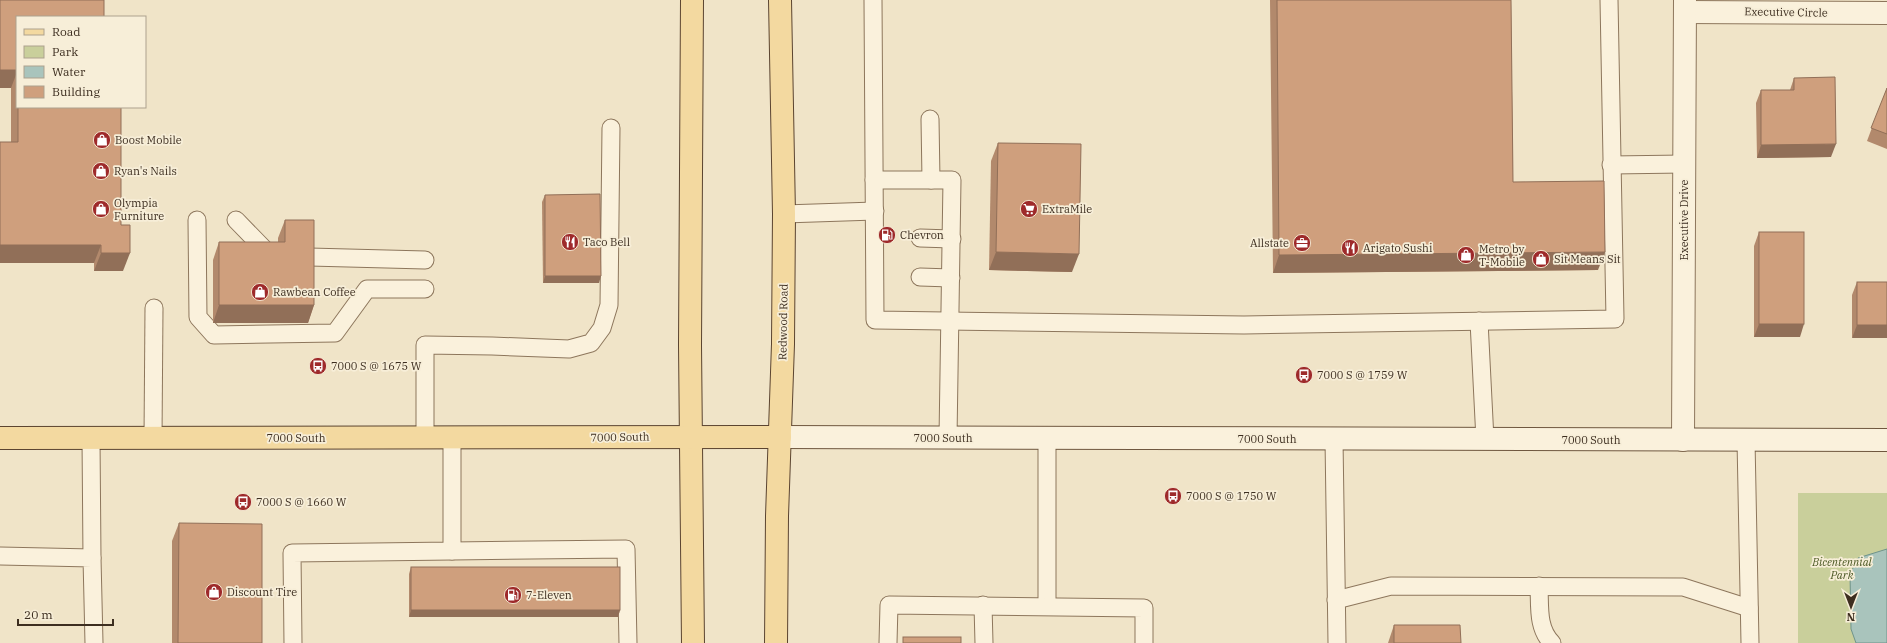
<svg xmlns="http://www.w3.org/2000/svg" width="1887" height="643" font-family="'IBM Plex Serif',serif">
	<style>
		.green { fill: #c9cf9b }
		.water { fill: #a9c4bc; stroke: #6f938a }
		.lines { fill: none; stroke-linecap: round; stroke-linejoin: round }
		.service-casing { stroke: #8d765c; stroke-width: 19 }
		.minor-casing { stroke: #8d765c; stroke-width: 24 }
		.secondary-casing { stroke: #6f573f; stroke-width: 24 }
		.primary-casing { stroke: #5b4430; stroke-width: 24 }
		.service { stroke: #faf1dc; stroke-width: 17 }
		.minor { stroke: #faf1dc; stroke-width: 22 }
		.secondary { stroke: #faf1dc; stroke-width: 22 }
		.primary { stroke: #f3d9a0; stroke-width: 22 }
		.wall { fill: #b2896c }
		.shaded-wall { fill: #916f58 }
		.building { fill: #cf9f7d; stroke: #916f58 }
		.labels { text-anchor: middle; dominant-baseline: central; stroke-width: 3.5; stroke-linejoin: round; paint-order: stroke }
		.street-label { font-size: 11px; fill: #3d2e20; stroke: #f7eed8 }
		.poi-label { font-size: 11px; fill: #3d2e20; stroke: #f7eed8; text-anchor: start }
		.park-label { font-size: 11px; font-style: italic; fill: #4d5a26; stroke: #f7eed8 }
	</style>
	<rect width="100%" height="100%" fill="#f0e4c8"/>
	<rect class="green" x="1798" y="493" width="89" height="150"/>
	<path class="water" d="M1887 549V643H1856L1851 629 1850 574 1858 558Z"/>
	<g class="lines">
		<defs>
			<g id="service">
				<path d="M873 0 875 320 1244 325 1615 319 1609 0"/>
				<path d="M930 119 931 180"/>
				<path d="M1611 165 1684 164"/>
				<path d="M874 180H952L948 438"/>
				<path d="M784 214 875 211"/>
				<path d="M197 220 198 317 214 335 335 333 367 289H425"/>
				<path d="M236 220 271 256 425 260"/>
				<path d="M920 238 952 239"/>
				<path d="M920 277 951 278"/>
				<path d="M1479 321 1485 440"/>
				<path d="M425 437V345L492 346 569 349 591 343 602 328 609 305 611 128"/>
				<path d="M91 438 92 558"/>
				<path d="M153 438 154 308"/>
				<path d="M1047 439V605"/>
				<path d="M1334 439 1337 643"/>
				<path d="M1746 440 1750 643"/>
				<path d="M452 551 626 549 628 643"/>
				<path d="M0 556 92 558 94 643"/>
				<path d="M1539 586C1540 606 1537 628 1552 643"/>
				<path d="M1336 600 1391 586 1683 587 1749 608"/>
				<path d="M983 605 984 643"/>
				<path d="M293 643 292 553 452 551V438"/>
				<path d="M888 643 889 605 1144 608V643"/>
			</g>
			<g id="minor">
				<path d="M1685 12 1887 13"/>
				<path d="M1683 440 1685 0"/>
			</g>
			<path id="secondary" d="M780 437 1887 440"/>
			<g id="primary">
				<path d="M692 0 690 345 693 643"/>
				<path d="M0 438 780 437"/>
				<path d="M776 643 777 516 783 344 784 214 780 0"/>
			</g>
		</defs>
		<use href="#service" class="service-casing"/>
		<use href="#minor" class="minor-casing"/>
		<use href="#secondary" class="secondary-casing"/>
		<use href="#primary" class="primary-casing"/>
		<use href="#service" class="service"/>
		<use href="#minor" class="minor"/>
		<use href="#secondary" class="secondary"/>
		<use href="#primary" class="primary"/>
	</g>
	<g class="wall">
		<path d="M1270 0H1511L1513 182 1598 270 1273 273Z"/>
		<path d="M17 17V107H121V225L123 271H94V263L11 142V88H0Z"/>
		<path d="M1794 78 1831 157 1757 158 1756 103 1761 90H1790Z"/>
		<path d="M1887 88V149L1867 141Z"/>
		<path d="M998 143 1072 272 989 270 991 161Z"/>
		<path d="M545 195 599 283H543L542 202Z"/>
		<path d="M285 220 314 305 308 323H213V260L219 242H278V238Z"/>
		<path d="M1759 232 1800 337H1754V246Z"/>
		<path d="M1857 282H1887L1852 338V295Z"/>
		<path d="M179 523 262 643H172V541Z"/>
		<path d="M411 567 620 610 618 617H409V574Z"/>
		<path d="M1394 625 1461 643H1388Z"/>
	</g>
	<g class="shaded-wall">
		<path d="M0 70H17V72L11 88H0Z"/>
		<path d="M1836 144 1831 157 1757 158 1761 145Z"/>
		<path d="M0 245H101L94 263H0Z"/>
		<path d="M996 252 1079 254 1072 272 989 270Z"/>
		<path d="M1605 252 1598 270 1273 273 1279 255Z"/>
		<path d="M101 253H130L123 271H94Z"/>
		<path d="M545 276H601L599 283H543Z"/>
		<path d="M219 305H314L308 323H213Z"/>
		<path d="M1759 324H1804L1800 337H1754Z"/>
		<path d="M1857 325H1887V338H1852Z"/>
		<path d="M411 610H620L618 617H409Z"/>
	</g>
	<g class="building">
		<path d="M0 0H104V17H17V70H0Z"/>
		<path d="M1277 0H1511L1513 182 1604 181 1605 252 1279 255Z"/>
		<path d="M1835 77 1836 144 1761 145V90H1794V78Z"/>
		<path d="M1887 88V134L1871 128Z"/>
		<path d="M18 107H121V225H130V253H101V245H0V142H18Z"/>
		<path d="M998 143 1081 144 1079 254 996 252Z"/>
		<path d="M600 194 601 276H545V195Z"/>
		<path d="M285 220H314V305H219V242H285Z"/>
		<rect x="1759" y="232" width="45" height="92"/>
		<rect x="1857" y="282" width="30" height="43"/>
		<path d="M179 523 262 524V643H178Z"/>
		<rect x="411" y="567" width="209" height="43"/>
		<path d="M1394 625H1460L1461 643H1394Z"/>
		<rect x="903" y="637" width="58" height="6"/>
	</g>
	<defs>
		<symbol id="shop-disc" viewBox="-11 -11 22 22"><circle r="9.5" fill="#9e2a2b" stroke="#f7eed8"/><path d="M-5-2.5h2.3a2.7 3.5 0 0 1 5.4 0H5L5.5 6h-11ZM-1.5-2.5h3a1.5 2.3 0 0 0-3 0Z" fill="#fff"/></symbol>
		<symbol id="supermarket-disc" viewBox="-11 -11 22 22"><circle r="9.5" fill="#9e2a2b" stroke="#f7eed8"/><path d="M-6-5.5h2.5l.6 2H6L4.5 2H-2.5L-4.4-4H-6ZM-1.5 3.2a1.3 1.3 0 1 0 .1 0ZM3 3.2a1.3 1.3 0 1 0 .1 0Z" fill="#fff"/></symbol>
		<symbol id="fuel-disc" viewBox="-11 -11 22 22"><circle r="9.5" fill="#9e2a2b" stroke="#f7eed8"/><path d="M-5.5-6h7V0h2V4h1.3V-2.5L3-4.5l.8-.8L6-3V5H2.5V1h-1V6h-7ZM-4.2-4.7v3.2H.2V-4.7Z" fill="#fff"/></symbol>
		<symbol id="restaurant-disc" viewBox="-11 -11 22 22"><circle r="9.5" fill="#9e2a2b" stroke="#f7eed8"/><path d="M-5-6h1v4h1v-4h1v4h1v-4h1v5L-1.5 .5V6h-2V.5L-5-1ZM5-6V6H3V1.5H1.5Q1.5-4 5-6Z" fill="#fff"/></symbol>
		<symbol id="office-disc" viewBox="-11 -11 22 22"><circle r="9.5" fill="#9e2a2b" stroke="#f7eed8"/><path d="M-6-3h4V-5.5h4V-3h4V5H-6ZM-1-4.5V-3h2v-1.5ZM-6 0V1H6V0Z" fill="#fff"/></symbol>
		<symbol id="bus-disc" viewBox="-11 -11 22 22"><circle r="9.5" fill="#9e2a2b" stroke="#f7eed8"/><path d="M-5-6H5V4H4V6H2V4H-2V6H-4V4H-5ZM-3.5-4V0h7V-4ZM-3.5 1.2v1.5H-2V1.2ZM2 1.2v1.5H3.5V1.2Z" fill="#fff"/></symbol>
	</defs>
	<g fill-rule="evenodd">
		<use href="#shop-disc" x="92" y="130" width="20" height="20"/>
		<use href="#shop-disc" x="91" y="161" width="20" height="20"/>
		<use href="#shop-disc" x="91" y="199" width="20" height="20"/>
		<use href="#supermarket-disc" x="1019" y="199" width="20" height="20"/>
		<use href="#fuel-disc" x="877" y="225" width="20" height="20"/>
		<use href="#restaurant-disc" x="560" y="232" width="20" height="20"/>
		<use href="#office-disc" x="1292" y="233" width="20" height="20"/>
		<use href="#restaurant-disc" x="1340" y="238" width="20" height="20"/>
		<use href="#shop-disc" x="1456" y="245" width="20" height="20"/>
		<use href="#shop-disc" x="1531" y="249" width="20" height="20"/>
		<use href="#shop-disc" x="250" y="282" width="20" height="20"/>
		<use href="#bus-disc" x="308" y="356" width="20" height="20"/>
		<use href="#bus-disc" x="1294" y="365" width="20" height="20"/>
		<use href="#bus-disc" x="1163" y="486" width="20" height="20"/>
		<use href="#bus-disc" x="233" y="492" width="20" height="20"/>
		<use href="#shop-disc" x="204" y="582" width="20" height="20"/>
		<use href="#fuel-disc" x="503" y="585" width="20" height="20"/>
	</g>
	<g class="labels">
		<g class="street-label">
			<text transform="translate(1786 12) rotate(1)">Executive Circle</text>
			<text transform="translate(1684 220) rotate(-90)">Executive Drive</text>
			<text transform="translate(783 322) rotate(-89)">Redwood Road</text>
			<text transform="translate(620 437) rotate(-1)">7000 South</text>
			<text x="296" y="438">7000 South</text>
			<text x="943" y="438">7000 South</text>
			<text x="1267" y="439">7000 South</text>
			<text x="1591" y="440">7000 South</text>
		</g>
		<g class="poi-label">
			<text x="115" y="140">Boost Mobile</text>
			<text x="114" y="171">Ryan's Nails</text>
			<text x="114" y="203">Olympia<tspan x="114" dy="13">Furniture</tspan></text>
			<text x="1042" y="209">ExtraMile</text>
			<text x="900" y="235">Chevron</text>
			<text x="583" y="242">Taco Bell</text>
			<text x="1289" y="243" text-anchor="end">Allstate</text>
			<text x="1363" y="248">Arigato Sushi</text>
			<text x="1479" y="249">Metro by<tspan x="1479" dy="13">T-Mobile</tspan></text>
			<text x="1554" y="259">Sit Means Sit</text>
			<text x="273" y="292">Rawbean Coffee</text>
			<text x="331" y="366">7000 S @ 1675 W</text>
			<text x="1317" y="375">7000 S @ 1759 W</text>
			<text x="1186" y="496">7000 S @ 1750 W</text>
			<text x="256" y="502">7000 S @ 1660 W</text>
			<text x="227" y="592">Discount Tire</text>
			<text x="526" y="595">7-Eleven</text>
		</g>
		<g class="park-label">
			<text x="1842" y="562">Bicentennial<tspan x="1842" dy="13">Park</tspan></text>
		</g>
	</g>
	<rect x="16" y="16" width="130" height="92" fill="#f7eed8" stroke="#ada18e"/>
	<rect x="24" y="29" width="20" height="6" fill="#f3d9a0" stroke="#ada18e"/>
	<text x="52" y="36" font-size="12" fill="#3d2e20">Road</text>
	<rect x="24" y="46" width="20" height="12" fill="#c9cf9b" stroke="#ada18e"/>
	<text x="52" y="56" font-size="12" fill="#3d2e20">Park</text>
	<rect x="24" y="66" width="20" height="12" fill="#a9c4bc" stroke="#ada18e"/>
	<text x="52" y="76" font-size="12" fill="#3d2e20">Water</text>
	<rect x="24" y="86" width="20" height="12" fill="#cf9f7d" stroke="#ada18e"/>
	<text x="52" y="96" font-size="12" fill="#3d2e20">Building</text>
	<g transform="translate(1851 607) rotate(180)" stroke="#f7eed8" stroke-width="3" paint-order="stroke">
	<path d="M0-3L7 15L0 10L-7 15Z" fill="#3d2e20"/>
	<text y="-6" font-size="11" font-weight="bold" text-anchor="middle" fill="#3d2e20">N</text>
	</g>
	<path d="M18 619v6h95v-6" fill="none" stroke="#3d2e20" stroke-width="2"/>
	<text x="24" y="619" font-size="12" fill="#3d2e20" stroke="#f7eed8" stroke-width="3" paint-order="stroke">20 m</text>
</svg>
